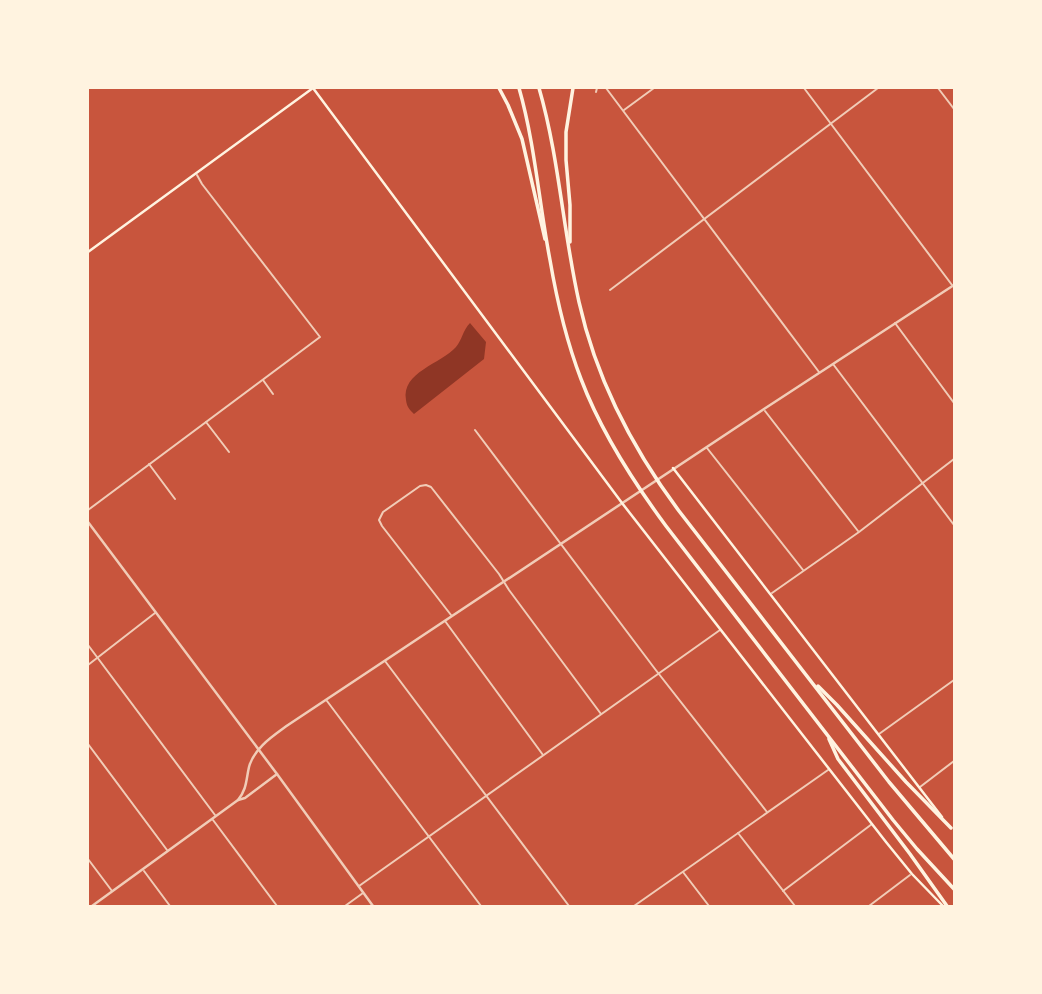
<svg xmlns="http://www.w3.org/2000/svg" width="1042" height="994" font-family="'Asap Condensed',sans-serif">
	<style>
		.water { fill: #8f3625 }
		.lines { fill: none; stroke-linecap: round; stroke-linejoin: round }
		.minor { stroke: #f1ccb7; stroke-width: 2 }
		.tertiary { stroke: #f1ccb7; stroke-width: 2.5 }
		.secondary { stroke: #fff3e0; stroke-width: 2.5 }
		.motorway { stroke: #fff3e0; stroke-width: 3.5 }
	</style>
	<rect width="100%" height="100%" fill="#c8553d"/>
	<path class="water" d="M470 323 486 342 484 359 414 414C409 409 407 407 406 400 401 372 441 364 456 347 462 340 463 330 470 323Z"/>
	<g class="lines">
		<g class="minor">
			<path d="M606 88 819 372"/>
			<path d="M804 88 952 285"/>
			<path d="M938 88 954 109"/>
			<path d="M596 92 597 88"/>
			<path d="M624 110 654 88"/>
			<path d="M610 290 878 88"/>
			<path d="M895 323 954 403"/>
			<path d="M833 364 954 525"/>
			<path d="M263 380 273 394"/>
			<path d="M765 411 858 531"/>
			<path d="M206 422 229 452"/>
			<path d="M475 430 655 669 767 812"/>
			<path d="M707 448 803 570"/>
			<path d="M149 464 175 499"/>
			<path d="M88 510 320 337 202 184 197 175"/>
			<path d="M772 593 859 532 954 459"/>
			<path d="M451 615 382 526 379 520 383 512 420 486 426 485 431 487 499 574 509 590 601 714"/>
			<path d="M445 621 543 755"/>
			<path d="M88 645 215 815"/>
			<path d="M385 661 569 906"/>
			<path d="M88 665 155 613"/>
			<path d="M327 701 481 906"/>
			<path d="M879 734 954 680"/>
			<path d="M88 744 167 850"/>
			<path d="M920 787 954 761"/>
			<path d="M213 820 277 906"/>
			<path d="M738 833 795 906"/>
			<path d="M88 859 112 891"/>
			<path d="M144 871 170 906"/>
			<path d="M683 872 709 906"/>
			<path d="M359 886 720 630"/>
			<path d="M783 891 872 824"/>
			<path d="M345 906 363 893"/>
			<path d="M634 906 828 770"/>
			<path d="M869 906 910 875"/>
		</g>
		<g class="tertiary">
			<path d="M88 522 277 774 373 906"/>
			<path d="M238 800C247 789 246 780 249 767 254 748 273 736 288 725L764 409 954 285"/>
			<path d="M92 906 216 816 238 800 245 798 277 774"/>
		</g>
		<g class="secondary">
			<path d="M88 252 313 88 622 503 886 842 912 874 943 906"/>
			<path d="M673 468 942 817"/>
		</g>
		<g class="motorway">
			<path d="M499 88 508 105 522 139 545 239"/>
			<path d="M519 88C535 144 539 203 550 260 557 301 566 340 581 379 601 432 632 480 666 526L893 820 917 849 954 889"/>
			<path d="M539 88C559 157 563 231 579 302 596 378 632 448 679 511L889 782 954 859"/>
			<path d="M570 242V205L566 160V132L573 88"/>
			<path d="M818 686 837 705 906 782 951 828"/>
			<path d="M829 739 838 759 910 854 947 906"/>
		</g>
	</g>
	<rect width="1042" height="994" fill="none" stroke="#fff3e0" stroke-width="178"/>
</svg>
